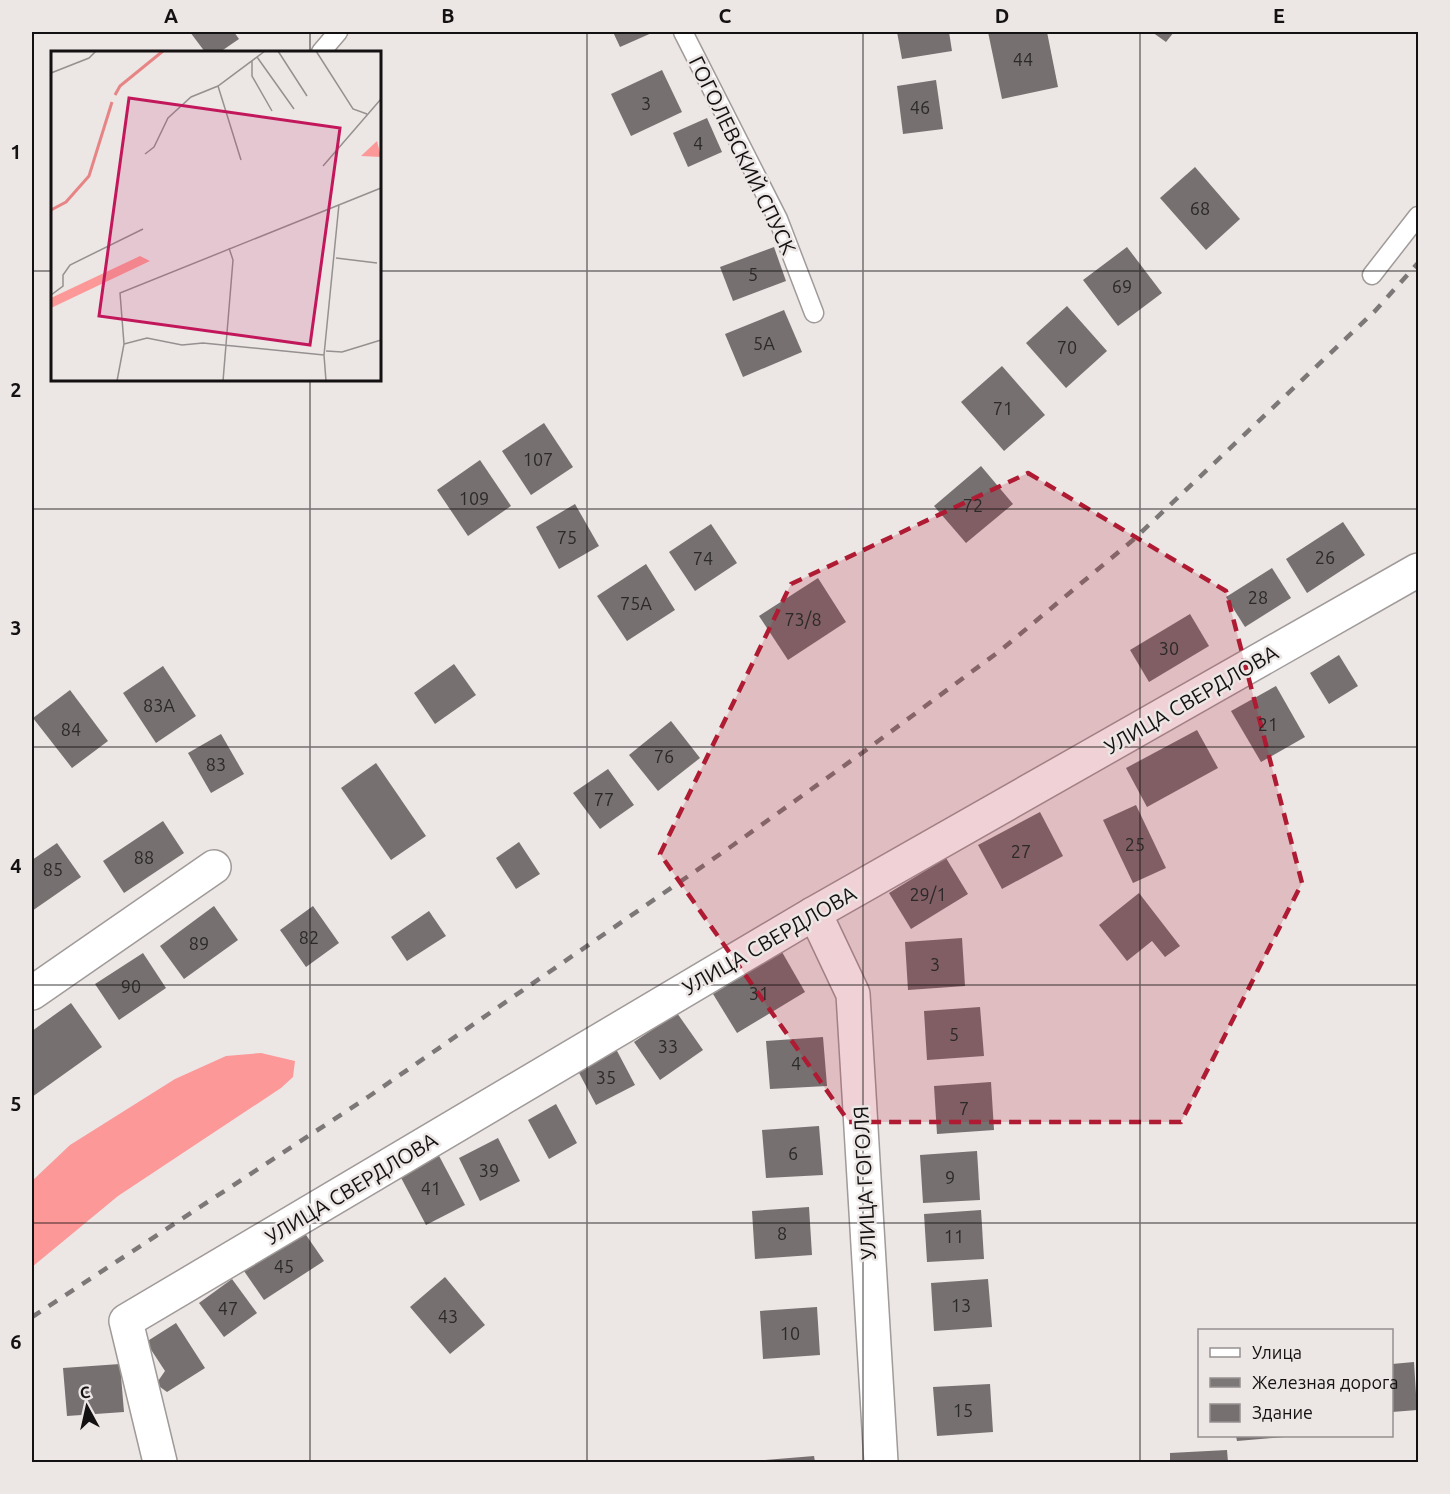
<svg xmlns="http://www.w3.org/2000/svg" width="1450" height="1494" font-family="Ubuntu,sans-serif">
	<style>
		.forest { fill: #fc9898 }
		.building { fill: #767070 }
		.lines { fill: none; stroke-linecap: round; stroke-linejoin: round }
		.lane-casing { stroke: #a09a99; stroke-width: 21 }
		.street-casing { stroke: #a09a99; stroke-width: 36 }
		.lane { stroke: #fff; stroke-width: 18 }
		.street { stroke: #fff; stroke-width: 33 }
		.rail { stroke: #7c7877; stroke-width: 4.5; stroke-dasharray: 10 10; stroke-linecap: butt }
		.marked { fill: #af1b32; fill-opacity: 0.2; stroke: #af1b32; stroke-width: 4.5; stroke-dasharray: 12 8; stroke-linejoin: round }
		.grid { fill: none; stroke: #131111; stroke-width: 1.5; stroke-opacity: 0.55 }
		.labels { text-anchor: middle; dominant-baseline: central; stroke-width: 5; stroke-linejoin: round; paint-order: stroke }
		.number-label { font-size: 18px; fill: #2c2929 }
		.street-label { font-size: 21px; fill: #131111; stroke: #ece6e5 }
		.inset-river { fill: none; stroke: #e78586; stroke-width: 3 }
		.inset-road { fill: none; stroke: #959190; stroke-width: 1.5 }
		.view { fill: #c2185b; fill-opacity: 0.15; stroke: #c2185b; stroke-width: 3 }
		.inset-edge { fill: none; stroke: #131111; stroke-width: 3 }
		.neatline { fill: none; stroke: #131111; stroke-width: 2 }
		.grid-label { font-size: 20px; text-anchor: middle; font-weight: bold; fill: #131111 }
	</style>
	<rect width="100%" height="100%" fill="#ece6e5"/>
	<path class="forest" d="M261 1053 295 1061 293 1077 281 1088 118 1196 32 1267V1181L70 1145 175 1079 226 1056Z"/>
	<g class="building">
		<path d="M190 32H234L239 39 220 52H205Z"/>
		<path d="M613 32H654L620 47Z"/>
		<path d="M897 32H949L952 51 902 59Z"/>
		<path d="M988 32H1047L1058 87 1002 99Z"/>
		<path d="M1152 32H1174L1166 42Z"/>
		<path d="M662 70 682 112 631 136 611 94Z"/>
		<path d="M936 80 943 129 903 134 897 86Z"/>
		<path d="M707 118 722 152 688 167 673 133Z"/>
		<path d="M1195 167 1240 219 1206 250 1160 198Z"/>
		<path d="M774 247 786 281 733 301 720 267Z"/>
		<path d="M1127 247 1162 293 1118 326 1083 280Z"/>
		<path d="M1067 306 1107 351 1066 388 1026 343Z"/>
		<path d="M784 310 802 352 743 377 725 334Z"/>
		<path d="M1002 366 1045 415 1004 451 961 402Z"/>
		<path d="M544 423 573 467 531 495 502 451Z"/>
		<path d="M480 460 511 506 468 536 437 490Z"/>
		<path d="M981 466 1013 504 966 543 934 506Z"/>
		<path d="M575 504 599 546 559 569 536 527Z"/>
		<path d="M1343 522 1365 555 1307 593 1286 559Z"/>
		<path d="M711 524 737 563 695 591 669 552Z"/>
		<path d="M646 564 675 610 627 641 597 596Z"/>
		<path d="M1272 568 1291 598 1245 627 1226 597Z"/>
		<path d="M818 578 846 622 788 660 759 616Z"/>
		<path d="M1190 614 1209 646 1149 682 1130 650Z"/>
		<path d="M1339 655 1358 686 1329 704 1310 673Z"/>
		<path d="M454 664 476 695 435 724 414 693Z"/>
		<path d="M163 666 196 716 156 743 123 693Z"/>
		<path d="M1276 686 1305 737 1261 762 1231 711Z"/>
		<path d="M70 690 108 741 72 768 33 718Z"/>
		<path d="M671 721 700 758 658 791 629 755Z"/>
		<path d="M1197 730 1218 768 1147 807 1126 768Z"/>
		<path d="M221 734 244 774 211 793 188 753Z"/>
		<path d="M376 763 426 836 391 860 341 788Z"/>
		<path d="M608 769 634 805 600 829 573 793Z"/>
		<path d="M1136 805 1166 868 1133 883 1103 820Z"/>
		<path d="M1040 812 1063 856 1002 889 978 845Z"/>
		<path d="M163 821 184 853 124 893 103 861Z"/>
		<path d="M519 842 540 874 516 889 496 858Z"/>
		<path d="M57 843 81 877 32 911V860Z"/>
		<path d="M946 858 968 894 911 929 889 893Z"/>
		<path d="M1139 893 1180 946 1165 957 1152 941 1127 961 1099 925Z"/>
		<path d="M214 906 238 940 184 979 160 946Z"/>
		<path d="M313 906 339 943 306 967 280 930Z"/>
		<path d="M429 911 446 936 407 961 391 937Z"/>
		<path d="M962 938 965 986 908 990 905 942Z"/>
		<path d="M782 952 805 992 737 1033 713 994Z"/>
		<path d="M143 953 166 988 119 1020 95 984Z"/>
		<path d="M71 1003 102 1047 32 1097V1031Z"/>
		<path d="M980 1007 984 1056 927 1060 924 1011Z"/>
		<path d="M677 1013 703 1050 660 1080 634 1042Z"/>
		<path d="M823 1037 827 1086 770 1089 766 1041Z"/>
		<path d="M616 1049 635 1085 596 1105 577 1069Z"/>
		<path d="M991 1082 994 1130 937 1134 934 1086Z"/>
		<path d="M556 1104 577 1143 549 1159 528 1120Z"/>
		<path d="M819 1126 823 1175 766 1178 762 1130Z"/>
		<path d="M498 1138 520 1181 480 1201 459 1158Z"/>
		<path d="M977 1151 980 1200 923 1203 920 1155Z"/>
		<path d="M437 1152 465 1205 426 1225 398 1172Z"/>
		<path d="M809 1207 812 1255 755 1259 752 1211Z"/>
		<path d="M981 1210 984 1259 927 1262 924 1214Z"/>
		<path d="M304 1232 324 1261 264 1300 244 1271Z"/>
		<path d="M445 1277 485 1325 450 1354 410 1307Z"/>
		<path d="M232 1279 257 1313 224 1337 199 1303Z"/>
		<path d="M988 1279 992 1327 934 1331 931 1283Z"/>
		<path d="M817 1307 820 1355 763 1359 760 1311Z"/>
		<path d="M176 1323 205 1368 167 1392 156 1384 165 1371 146 1342Z"/>
		<path d="M1414 1362 1417 1410 1392 1412V1364Z"/>
		<path d="M120 1364 124 1412 67 1416 63 1368Z"/>
		<path d="M990 1384 993 1432 937 1436 933 1387Z"/>
		<path d="M1236 1436H1285V1437L1237 1441Z"/>
		<path d="M1227 1450 1228 1462H1170V1453Z"/>
		<path d="M814 1456 815 1462H766L765 1460Z"/>
	</g>
	<g class="lines">
		<defs>
			<g id="lane">
				<path d="M683 32 778 219 814 313"/>
				<path d="M321 52 338 32"/>
				<path d="M1372 275 1418 216"/>
			</g>
			<g id="street">
				<path d="M813 914 819 922 853 994 881 1462"/>
				<path d="M32 993 214 867"/>
				<path d="M160 1462 126 1321 813 914 1418 570"/>
			</g>
		</defs>
		<use href="#lane" class="lane-casing"/>
		<use href="#street" class="street-casing"/>
		<use href="#lane" class="lane"/>
		<use href="#street" class="street"/>
		<path class="rail" d="M32 1317 368 1097 729 848 862 753 1001 650 1133 540 1375 311 1418 263"/>
	</g>
	<path class="marked" d="M1028 473 1226 591 1302 883 1181 1122H849L660 854 791 584Z"/>
	<path class="grid" d="M310 32V52M587 32V1462M863 32V1462M1140 32V1462M32 271H52M380 271H1418M310 380V1462M32 509H1418M32 747H1418M32 985H1418M32 1223H1418"/>
	<g class="labels">
		<g class="number-label">
			<text x="1023" y="59">44</text>
			<text x="646" y="103">3</text>
			<text x="920" y="107">46</text>
			<text x="698" y="143">4</text>
			<text x="1200" y="208">68</text>
			<text x="753" y="274">5</text>
			<text x="1122" y="286">69</text>
			<text x="764" y="343">5А</text>
			<text x="1067" y="347">70</text>
			<text x="1003" y="408">71</text>
			<text x="538" y="459">107</text>
			<text x="474" y="498">109</text>
			<text x="973" y="505">72</text>
			<text x="567" y="537">75</text>
			<text x="1325" y="557">26</text>
			<text x="703" y="558">74</text>
			<text x="1258" y="597">28</text>
			<text x="636" y="603">75А</text>
			<text x="803" y="619">73/8</text>
			<text x="1169" y="648">30</text>
			<text x="159" y="705">83А</text>
			<text x="1268" y="724">21</text>
			<text x="71" y="729">84</text>
			<text x="664" y="756">76</text>
			<text x="216" y="764">83</text>
			<text x="604" y="799">77</text>
			<text x="1135" y="844">25</text>
			<text x="1021" y="851">27</text>
			<text x="144" y="857">88</text>
			<text x="53" y="869">85</text>
			<text x="928" y="894">29/1</text>
			<text x="309" y="937">82</text>
			<text x="199" y="943">89</text>
			<text x="935" y="964">3</text>
			<text x="131" y="986">90</text>
			<text x="759" y="993">31</text>
			<text x="954" y="1034">5</text>
			<text x="668" y="1046">33</text>
			<text x="796" y="1063">4</text>
			<text x="606" y="1077">35</text>
			<text x="964" y="1108">7</text>
			<text x="793" y="1153">6</text>
			<text x="489" y="1170">39</text>
			<text x="950" y="1177">9</text>
			<text x="431" y="1188">41</text>
			<text x="782" y="1233">8</text>
			<text x="954" y="1236">11</text>
			<text x="284" y="1266">45</text>
			<text x="961" y="1305">13</text>
			<text x="228" y="1308">47</text>
			<text x="448" y="1316">43</text>
			<text x="790" y="1333">10</text>
			<text x="963" y="1410">15</text>
		</g>
		<g class="street-label">
			<text transform="translate(743 155) rotate(64)">ГОГОЛЕВСКИЙ СПУСК</text>
			<text transform="translate(1191 699) rotate(-30)">УЛИЦА СВЕРДЛОВА</text>
			<text transform="translate(769 940) rotate(-30)">УЛИЦА СВЕРДЛОВА</text>
			<text transform="translate(864 1183) rotate(-93)">УЛИЦА ГОГОЛЯ</text>
			<text transform="translate(351 1188) rotate(-31)">УЛИЦА СВЕРДЛОВА</text>
		</g>
	</g>
	<g transform="translate(51 51)">
		<rect width="330" height="330" fill="#ece6e5"/>
		<path d="M326 90 330 106 310 105ZM89 205 99 210 0 257V247Z" fill="#fc9898"/>
		<path class="inset-river" d="M64 44 69 35 112 0M0 159 15 151 38 125 61 51"/>
		<path class="inset-road" d="M227 0 256 45M265 0 302 58 316 63M206 6 243 58M201 10V25L221 60M0 22 38 7 45 0M167 35 190 109M94 103 103 96 117 67 140 46 167 35 214 0M272 115 330 48M285 207 326 212M0 244 12 235V224L19 214 92 178M73 293 96 287 131 294 152 292 273 304M275 300 291 301 330 289M66 330 73 293 69 242 330 137M172 330 182 209 178 197M275 330 273 304 288 153"/>
		<path class="view" d="M78 47 289 77 259 294 48 265Z"/>
		<rect width="330" height="330" class="inset-edge"/>
	</g>
	<rect width="1450" height="1494" fill="none" stroke="#ece6e5" stroke-width="66"/>
	<rect x="1198" y="1329" width="195" height="108" fill="#ece6e5" stroke="#959190" stroke-width="1.5"/>
	<rect x="1210" y="1348" width="30" height="9" fill="#ffffff" stroke="#959190" stroke-width="1.5"/>
	<text x="1252" y="1359" font-size="18" fill="#131111">Улица</text>
	<rect x="1210" y="1378" width="30" height="9" fill="#7c7877" stroke="#959190" stroke-width="1.5"/>
	<text x="1252" y="1389" font-size="18" fill="#131111">Железная дорога</text>
	<rect x="1210" y="1404" width="30" height="18" fill="#767070" stroke="#959190" stroke-width="1.5"/>
	<text x="1252" y="1419" font-size="18" fill="#131111">Здание</text>
	<g transform="translate(87 1407) rotate(352)" stroke="#ece6e5" stroke-width="4.5" paint-order="stroke">
	<path d="M0-4.5L10 22L0 15L-10 22Z" fill="#131111"/>
	<text y="-9" font-size="16" font-weight="bold" text-anchor="middle" fill="#131111">С</text>
	</g>
	<rect x="33" y="33" width="1384" height="1428" class="neatline"/>
	<g class="grid-label">
		<text x="171" y="23">A</text>
		<text x="448" y="23">B</text>
		<text x="725" y="23">C</text>
		<text x="1002" y="23">D</text>
		<text x="1279" y="23">E</text>
		<text x="16" y="159">1</text>
		<text x="16" y="397">2</text>
		<text x="16" y="635">3</text>
		<text x="16" y="873">4</text>
		<text x="16" y="1111">5</text>
		<text x="16" y="1349">6</text>
	</g>
</svg>
